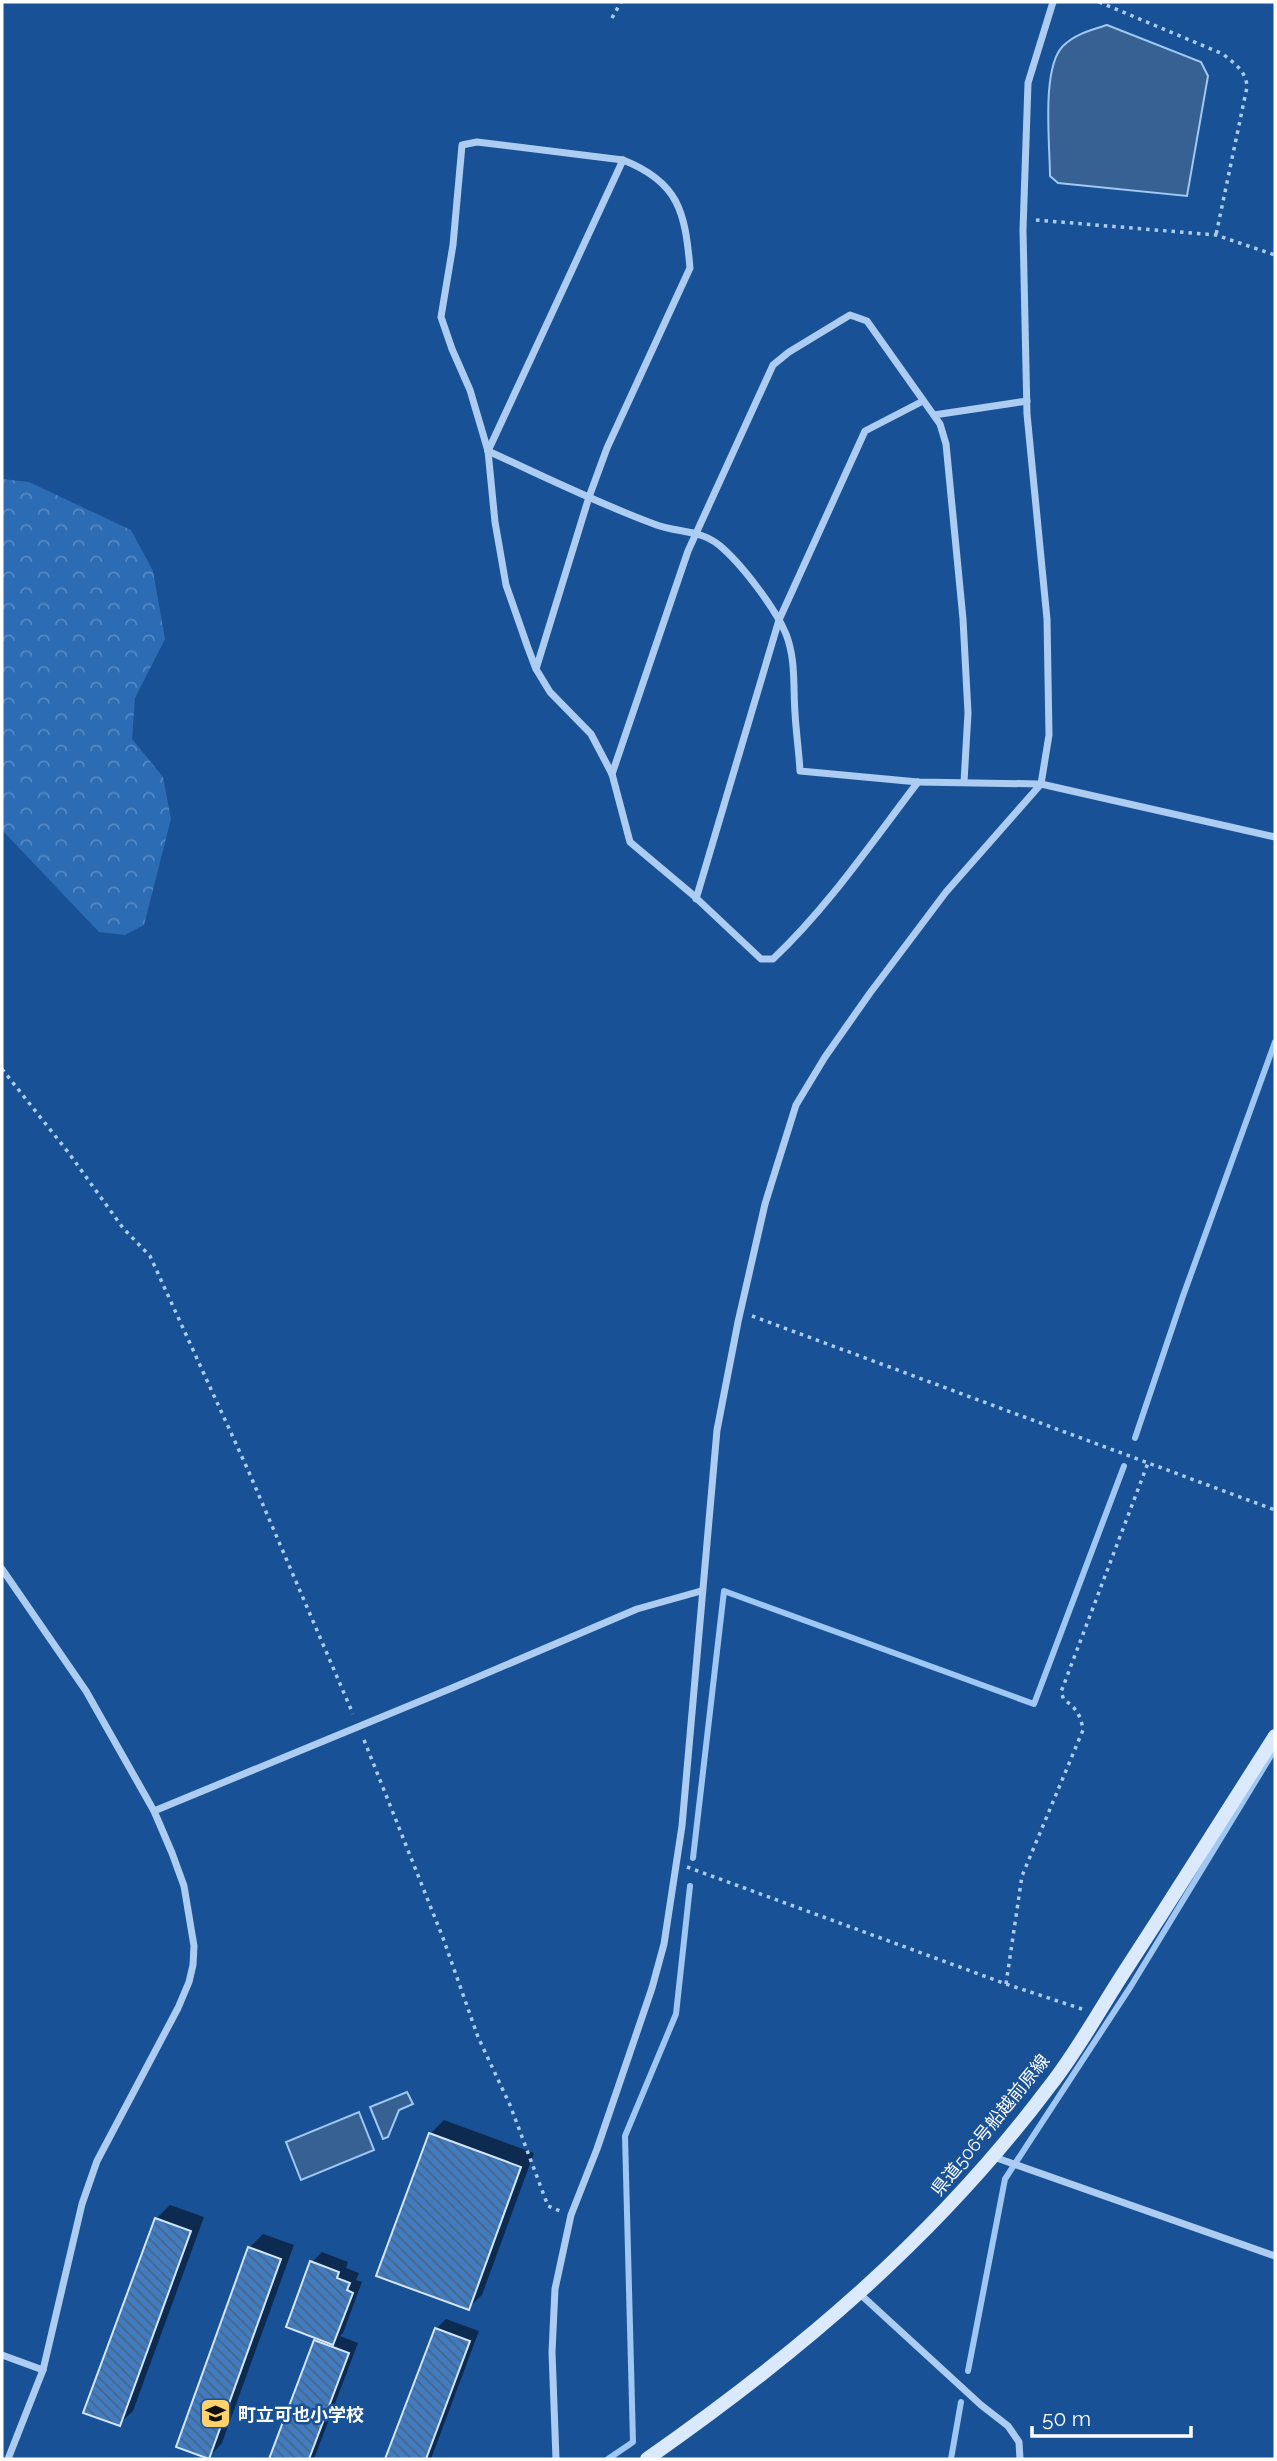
<svg xmlns="http://www.w3.org/2000/svg" width="1277" height="2461" font-family="Raleway,'Noto Sans JP',sans-serif">
	<style>
		.forest { fill: url(#forest-crowns) }
		.water { fill: #386193; stroke: #9fc7f3; stroke-width: 2 }
		.shadow { fill: #0007 }
		.lines { fill: none; stroke-linecap: round; stroke-linejoin: round }
		.stream { stroke: #9fc7f3; stroke-width: 6 }
		.building { fill: url(#building-back-hatch); stroke: #d3e6fc; stroke-width: 2 }
		.path { stroke: #acccf1; stroke-width: 3.5; stroke-dasharray: 3.5 5; stroke-linecap: butt }
		.street { stroke: #acccf1; stroke-width: 7 }
		.secondary { stroke: #dae9fb; stroke-width: 14 }
		.labels { text-anchor: middle; dominant-baseline: central; stroke-width: 5; stroke-linejoin: round; paint-order: stroke }
		.street-label { font-size: 18px; fill: #fff; stroke: #195197 }
		.poi-label { font-size: 18px; font-weight: bold; fill: #fff; stroke: #195197; text-anchor: start }
	</style>
	<defs>
		<pattern id="forest-crowns" width="20" height="18" patternUnits="userSpaceOnUse" patternTransform="scale(1.75)"><rect width="20" height="18" fill="#2c6cb5"/><path d="M2 6a3 3 0 1 1 6 0M12 15a3 3 0 1 1 6 0" fill="none" stroke="#5689c4"/></pattern>
		<pattern id="building-back-hatch" width="6" height="6" patternUnits="userSpaceOnUse" patternTransform="scale(1.75)"><rect width="6" height="6" fill="#427bbe"/><path d="M-1 5l2 2M0 0l6 6M5-1l2 2" fill="none" stroke="#46668b"/></pattern>
	</defs>
	<rect width="100%" height="100%" fill="#195197"/>
	<path class="forest" d="M2 479 29 482 131 530 153 571 165 639 135 698 132 739 163 777 171 819 144 925 125 935 99 932 2 830Z"/>
	<g class="water">
		<path d="M1107 25 1201 62 1208 76 1187 196 1058 183 1050 176C1050 145 1041 68 1063 46 1075 34 1091 30 1107 25Z"/>
		<path d="M407 2092 413 2104 399 2110 388 2137 383 2139 370 2107Z"/>
		<path d="M359 2112 374 2150 301 2180 286 2142Z"/>
	</g>
	<g class="shadow">
		<path d="M444 2120 534 2153 482 2295 468 2308 430 2134Z"/>
		<path d="M170 2205 204 2217 133 2411 119 2424 156 2219Z"/>
		<path d="M263 2234 294 2245 222 2443 209 2457 249 2248Z"/>
		<path d="M322 2252 348 2262 346 2268 359 2273 356 2280 362 2282 343 2333 340 2336 358 2343 314 2459H271L315 2341 319 2337 312 2262Z"/>
		<path d="M446 2319 479 2331 431 2459H387L436 2329Z"/>
	</g>
	<g class="lines">
		<g class="stream">
			<path d="M1135 1438 1183 1296 1275 1042"/>
			<path d="M693 1858 724 1591 1034 1704 1124 1466"/>
			<path d="M968 2371 1005 2179 1131 1986 1275 1749"/>
			<path d="M608 2459 633 2442 625 2136 676 2014 690 1886"/>
			<path d="M951 2459 961 2402"/>
		</g>
	</g>
	<g class="building">
		<path d="M429 2133 521 2167 469 2310 376 2276Z"/>
		<path d="M155 2218 191 2231 120 2426 83 2413Z"/>
		<path d="M248 2247 281 2259 209 2459 176 2447Z"/>
		<path d="M310 2261 339 2272 337 2278 350 2283 347 2290 353 2293 333 2345 286 2327Z"/>
		<path d="M435 2328 470 2341 426 2459H385Z"/>
		<path d="M314 2340 349 2353 309 2459H269Z"/>
	</g>
	<g class="lines">
		<g class="path">
			<path d="M1099 2 1223 54C1235 64 1246 71 1247 87L1216 235"/>
			<path d="M612 18 621 2"/>
			<path d="M1036 220 1216 235 1275 255"/>
			<path d="M2 1069 68 1152 123 1228 150 1256 248 1470 353 1714"/>
			<path d="M752 1316 1275 1510"/>
			<path d="M364 1740 443 1938 478 2037 510 2105 548 2206 560 2211"/>
			<path d="M687 1867 1006 1984 1082 2009"/>
			<path d="M1006 1984 1022 1876 1083 1730C1081 1716 1076 1707 1064 1700L1061 1692 1148 1463"/>
		</g>
		<g class="street">
			<path d="M934 415 1027 401"/>
			<path d="M488 451C543 476 597 503 654 524 676 533 699 529 719 545 741 563 775 608 786 634 796 660 793 685 795 713 796 732 799 752 800 771L918 782 1041 784 1275 837"/>
			<path d="M488 451 623 160"/>
			<path d="M536 669 589 497 607 448 690 268C685 212 679 182 623 160L477 142 462 145 453 245 441 317 452 349 470 390 488 451 495 522 506 585 528 648 536 669 550 692 591 734 612 774 630 842 693 895 761 959H773C828 907 872 842 918 782"/>
			<path d="M612 774 688 551 773 365 789 352 850 315 867 321 940 424 946 444 963 619 968 713 964 782"/>
			<path d="M696 899 779 620 865 431 923 401"/>
			<path d="M2 1569 86 1691 154 1811 172 1853 184 1886 194 1946 193 1965 189 1982 178 2008 97 2161 82 2204 43 2370 8 2459"/>
			<path d="M154 1811 452 1688 637 1609 701 1591"/>
			<path d="M994 2157 1275 2256"/>
			<path d="M860 2294 981 2405 1008 2426 1019 2442 1020 2459"/>
			<path d="M2 2355 43 2370"/>
			<path d="M556 2459 552 2352 555 2289 571 2215 597 2149 652 1988 664 1944 682 1826 717 1430 738 1322 765 1204 796 1105 825 1057 870 993 946 892 1041 784 1049 735 1047 619 1027 414 1023 230 1028 83 1053 2"/>
		</g>
		<path class="secondary" d="M647 2459C800 2352 936 2237 1049 2087 1076 2053 1098 2013 1121 1977 1173 1897 1224 1816 1275 1736"/>
	</g>
	<defs>
		<symbol id="school-square" viewBox="-11 -11 22 22"><rect x="-9" y="-9" width="18" height="18" rx="4" fill="#ffd26b" stroke="#195197"/><path d="M0-5L7-2L0 1L-7-2ZM-4 1L0 2.5L4 1V4Q0 6-4 4Z" fill="#111"/></symbol>
	</defs>
	<g fill-rule="evenodd">
		<use href="#school-square" x="198" y="2396" width="35" height="35"/>
	</g>
	<g class="labels">
		<g class="street-label">
			<text transform="translate(990 2125) rotate(-51)">県道506号船越前原線</text>
		</g>
		<g class="poi-label">
			<text x="238" y="2414">町立可也小学校</text>
		</g>
	</g>
	<rect width="1277" height="2461" fill="none" stroke="#ffffff" stroke-width="7"/>
	<path d="M1032 2426v10h159v-10" fill="none" stroke="#ffffff" stroke-width="3.5"/>
	<text x="1042" y="2426" font-size="21" fill="#ffffff" stroke="#195197" stroke-width="5" paint-order="stroke">50 m</text>
</svg>
